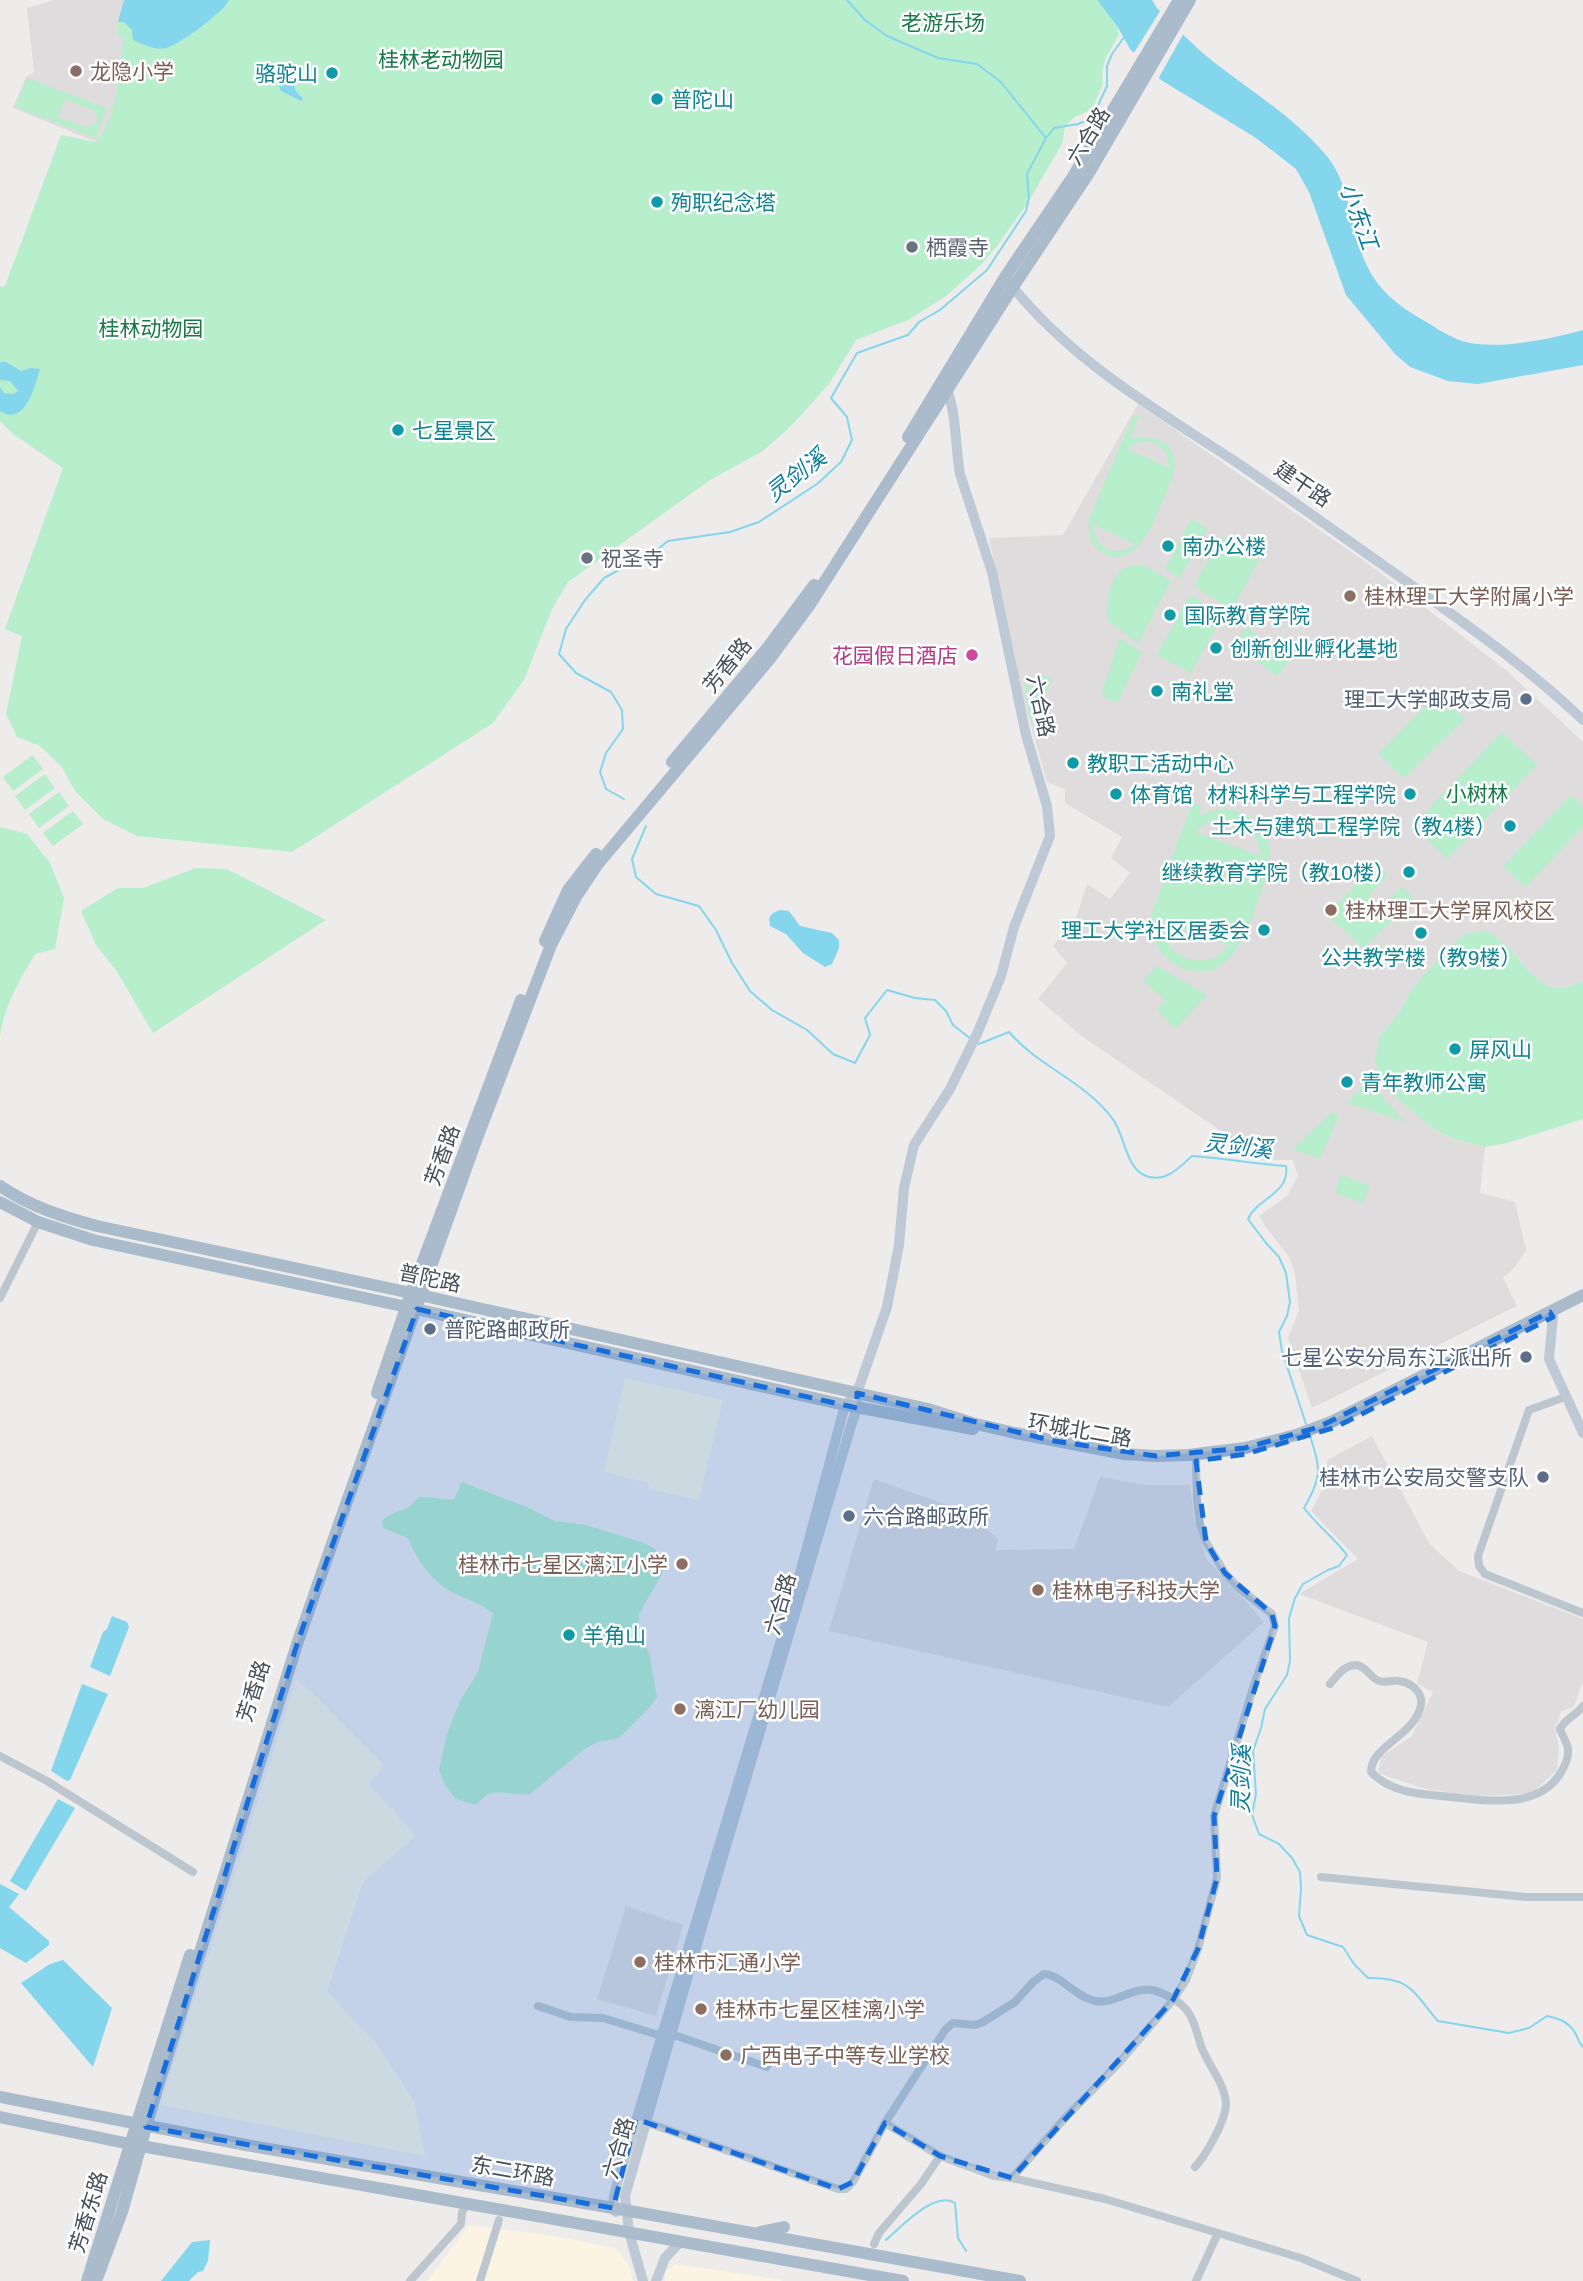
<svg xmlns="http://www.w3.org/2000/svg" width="1583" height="2281" font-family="Arial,'Noto Sans SC',sans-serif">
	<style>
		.commercial { fill: #fbf4e2 }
		.education { fill: #dfdcdd }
		.green { fill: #b7eecc; fill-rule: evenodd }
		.water { fill: #83d6ec }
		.pier { fill: #eeebeb }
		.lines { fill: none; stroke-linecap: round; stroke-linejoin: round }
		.stream { stroke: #83d6ec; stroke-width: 2 }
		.street { stroke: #bcc6ce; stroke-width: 8 }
		.secondary { stroke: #bdc9d5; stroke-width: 10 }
		.primary { stroke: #aabbcb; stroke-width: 12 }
		.marked { fill: #176ddc; fill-opacity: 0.2; stroke: #176ddc; stroke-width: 5; stroke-dasharray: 14 9; stroke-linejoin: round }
		.education-dot { fill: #8d6e63; stroke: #fff; stroke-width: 2.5 }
		.culture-dot { fill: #0f9aa8; stroke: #fff; stroke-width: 2.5 }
		.worship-dot { fill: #6b7280; stroke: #fff; stroke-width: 2.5 }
		.hotel-dot { fill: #d1479c; stroke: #fff; stroke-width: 2.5 }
		.service-dot { fill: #5c6f8a; stroke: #fff; stroke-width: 2.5 }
		.labels { text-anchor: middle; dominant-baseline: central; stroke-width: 5; stroke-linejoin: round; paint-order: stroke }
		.park-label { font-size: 21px; fill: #157947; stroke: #fff }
		.education-label { font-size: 21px; fill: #785e54; stroke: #fff; text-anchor: start }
		.culture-label { font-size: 21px; fill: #0d838f; stroke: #fff; text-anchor: start }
		.street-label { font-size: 21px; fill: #444f58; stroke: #fff }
		.worship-label { font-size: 21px; fill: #5b616d; stroke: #fff; text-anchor: start }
		.hotel-label { font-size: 21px; fill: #b23c85; stroke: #fff; text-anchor: end }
		.service-label { font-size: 21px; fill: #4e5e75; stroke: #fff; text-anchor: end }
		.water-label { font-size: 23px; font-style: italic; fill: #0b7e9d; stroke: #fff }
	</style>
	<rect width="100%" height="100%" fill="#eeebeb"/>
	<g class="commercial">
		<path d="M625 1378 723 1400 699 1500 649 1489V1483L604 1472Z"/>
		<path d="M296 1679 316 1696 384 1765 369 1784 416 1836 363 1882 327 1992 377 2044 414 2101 425 2156 160 2105 246 1839Z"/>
		<path d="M469 2225 554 2236 615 2248 629 2265 633 2281H427Z"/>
		<path d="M676 2264 782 2280 781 2281H665L666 2271Z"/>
	</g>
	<g class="education">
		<path d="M54 0H124L118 22 117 35 124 37 114 111 102 134 96 142 13 108 26 77 34 72 27 8Z"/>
		<path d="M1138 404 1370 565 1506 670 1583 742V981L1566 988 1549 987 1528 971 1509 948 1412 989 1399 1013 1380 1036 1387 1089 1433 1129 1457 1140 1485 1147 1480 1193 1515 1202 1526 1250 1515 1267 1503 1278 1517 1306 1312 1408 1288 1338 1299 1311 1295 1273 1289 1257 1266 1227 1259 1216 1287 1196 1298 1176 1293 1160H1263L1250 1154 1224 1133 1083 1037 1038 999 1067 963 1053 946 1075 921 1087 884 1110 899 1130 873 1111 858 1122 837 1065 803V789L1047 782 1025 705 989 538 1063 535Z"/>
		<path d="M1372 1436 1429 1543 1459 1571 1583 1619V1681L1574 1706 1561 1712 1555 1729 1559 1748 1557 1770 1531 1794 1473 1796 1426 1789 1378 1773 1382 1756 1412 1736 1433 1692 1417 1684 1428 1642 1299 1594 1358 1559 1311 1511 1327 1481V1460Z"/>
		<path d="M1100 1477 1145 1485H1190L1194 1518 1206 1558 1264 1622 1168 1707 829 1631 874 1479 967 1512 998 1539 995 1550 1074 1549Z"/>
		<path d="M626 1906 683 1925 656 2016 597 1999Z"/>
	</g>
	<g class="green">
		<path d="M124 0H1097L1117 26 1119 35 1105 59 1102 75 1103 84 1092 109 1075 117 1065 126 1062 144 1027 204 997 246 981 265 946 296 908 320 856 340 829 384 792 425 763 451 710 480 568 582 552 609 524 680 493 723 292 852 137 836 103 819 75 791 62 767 40 746 17 737 6 714 22 636 5 629 63 468 13 434 0 421V287L5 286 61 135 96 142C120 113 117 73 124 38L117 35 118 22Z"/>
		<path d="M27 78 107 108 96 138 15 107ZM65 99 95 111 98 117 96 123 86 127 58 117Z"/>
		<path d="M1134 414 1139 416 1130 439C1158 432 1183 445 1172 478 1161 502 1141 575 1103 553 1090 546 1088 533 1089 519ZM1148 441C1162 444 1169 453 1169 468L1128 449 1138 442ZM1094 525 1135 544C1117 559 1094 549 1094 525Z"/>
		<path d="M1191 519 1208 528 1180 578 1165 569Z"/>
		<path d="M1221 536 1259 560 1232 610 1194 586Z"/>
		<path d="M1130 566H1145L1171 581 1138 643 1108 621C1106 600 1108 574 1130 566Z"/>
		<path d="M1190 595 1223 615 1191 673 1157 655Z"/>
		<path d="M1246 627 1290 659 1277 676 1234 644Z"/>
		<path d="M1120 638 1142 652 1117 703 1101 695Z"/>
		<path d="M1041 675 1052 679 1036 721H1031L1024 684 1036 688Z"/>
		<path d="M1438 693 1465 719 1404 778 1378 754Z"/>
		<path d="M1502 732 1537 765 1448 859 1412 826Z"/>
		<path d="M33 755 43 769 13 791 3 777Z"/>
		<path d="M45 774 55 788 25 810 15 796Z"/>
		<path d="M59 792 69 806 39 828 29 814Z"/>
		<path d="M1571 795 1583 806V827L1525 887 1503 866Z"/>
		<path d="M1192 803 1201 806 1199 816C1236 796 1277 825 1269 867 1255 905 1240 990 1182 968 1168 962 1157 951 1154 937L1145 933ZM1221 819C1244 819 1260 834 1261 856L1195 832 1204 824ZM1162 921 1229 945V946C1205 974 1162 959 1162 921Z"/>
		<path d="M73 811 83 824 53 846 43 833Z"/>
		<path d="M0 827 27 834 50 863 64 898 55 949 35 954C19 981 4 1006 0 1037Z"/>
		<path d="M1377 863 1388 874 1369 896 1381 907 1402 887 1413 898 1364 949 1327 914Z"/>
		<path d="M196 868 227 869 326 920 153 1033 116 970 96 945 81 911 118 888H143Z"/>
		<path d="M1488 931 1509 948 1528 971 1549 987 1566 988 1583 981V1119L1507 1143 1485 1147 1457 1140 1433 1129 1387 1089 1375 1062 1380 1036 1399 1013 1412 989 1440 957 1465 934Z"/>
		<path d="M1157 966 1207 995 1175 1029 1157 1010 1165 1000 1143 980Z"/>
		<path d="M1368 1080 1405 1122 1347 1103Z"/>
		<path d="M1332 1112 1339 1115 1320 1159 1293 1149Z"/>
		<path d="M1341 1175 1370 1186 1363 1203 1335 1193Z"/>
		<path d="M462 1482 529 1508 555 1521 586 1525 641 1542 654 1548 664 1558 662 1574 639 1614 638 1636 649 1652 657 1697 650 1707 619 1738 598 1742 586 1748 530 1794C517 1796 501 1790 489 1794 485 1795 480 1801 476 1805L456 1799 445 1785 439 1770 447 1734 460 1701 478 1672 493 1613C482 1604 471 1601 458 1595 433 1584 418 1562 408 1538L383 1528 382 1521C395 1508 408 1514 418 1497 431 1496 442 1501 454 1499Z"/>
	</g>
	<g class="water">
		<path d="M124 0H229C224 12 179 45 166 48 155 51 143 44 133 40L132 30 124 22H118Z"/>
		<path d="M1097 0H1152L1157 8C1176 27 1194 47 1215 63 1253 92 1294 118 1325 154 1348 180 1349 217 1360 248 1370 280 1387 298 1416 316 1431 324 1446 336 1462 341 1496 351 1550 339 1583 330V365L1478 384 1448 381 1410 367 1395 354 1346 295 1309 192 1296 169 1256 138 1161 80 1130 49 1117 26Z"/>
		<path d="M282 62 296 73C293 83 293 92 303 98L301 101 281 91 274 76Z"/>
		<path d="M0 362H6L21 371 31 368 40 369C35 386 25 427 0 411V387L4 393 13 394 18 391 10 381 0 380Z"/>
		<path d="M780 910 789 911 800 926 832 933 839 940V948L832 964 825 967 803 953 786 934 770 926 769 918 773 913Z"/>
		<path d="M112 1616 127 1622 129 1627 110 1676 90 1667 103 1632 107 1629Z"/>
		<path d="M82 1684 108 1694 70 1780 67 1781 51 1771Z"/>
		<path d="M58 1799 75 1808 26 1891 10 1881Z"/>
		<path d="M0 1884 19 1894 9 1907 49 1941V1945L26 1963 0 1948Z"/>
		<path d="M63 1960 112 2008 93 2067 21 1983 50 1964Z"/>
		<path d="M210 2240 208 2261 203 2271 198 2272 189 2281H161L192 2242Z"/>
	</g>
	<path class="pier" d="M1162 8 1185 31 1157 81 1132 56Z"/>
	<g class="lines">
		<g class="stream">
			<path d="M847 0 865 20 887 36 938 58 977 64 1001 82 1045 137"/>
			<path d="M624 799 606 789 600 772 606 753 623 729 622 710 611 692 576 673 559 654 566 629 585 600 604 578 658 549 668 541 730 532 759 522 817 484 841 462 852 440 847 417 831 398 857 353 908 335 919 322 940 310 987 270 1026 211 1029 198 1027 174 1046 138 1054 128 1078 124 1090 119 1094 114 1107 86V66L1112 54 1125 36"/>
			<path d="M646 826 632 859 636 877 656 894 699 906 716 930 732 963 750 991 772 1010 807 1030 833 1054 855 1063 870 1035 865 1018 887 990 915 998 935 1000 946 1011 953 1025 971 1039"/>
			<path d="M979 1044 1009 1032C1038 1066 1084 1081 1112 1118 1125 1134 1125 1168 1146 1176 1165 1183 1179 1168 1192 1156 1224 1158 1254 1164 1286 1166 1290 1194 1257 1198 1248 1219L1266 1243 1279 1257 1286 1273 1290 1302 1287 1316 1279 1332 1282 1351 1306 1424"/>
			<path d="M1310 1436C1321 1470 1322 1477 1304 1508 1317 1525 1334 1538 1347 1555L1339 1566 1328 1570 1303 1584 1295 1598 1289 1618 1290 1661 1287 1675 1265 1709 1261 1728 1253 1751 1256 1794 1252 1815 1259 1834 1279 1844 1292 1858 1300 1872 1301 1889 1299 1916 1307 1935 1343 1947 1354 1964 1368 1978C1411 1977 1413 1992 1438 2021L1509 2033 1529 2028 1547 2016C1557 2018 1567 2021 1574 2031 1578 2037 1578 2042 1583 2047"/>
			<path d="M886 2240C901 2227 935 2190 955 2203L958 2238 966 2251"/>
		</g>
		<g class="street">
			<path d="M0 1298 38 1222"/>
			<path d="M1565 1397 1529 1410 1478 1556 1479 1566 1485 1574 1583 1613"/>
			<path d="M1330 1684C1337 1676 1344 1665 1356 1665 1366 1666 1369 1676 1377 1680 1383 1684 1391 1680 1398 1681 1411 1682 1423 1692 1421 1705 1415 1736 1371 1745 1371 1772 1392 1794 1423 1794 1451 1797 1487 1801 1538 1809 1560 1774 1565 1766 1569 1758 1568 1749 1567 1742 1562 1735 1560 1729 1565 1718 1576 1716 1583 1706"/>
			<path d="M0 1756 47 1781 193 1872"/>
			<path d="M1321 1877 1526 1897H1583"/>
			<path d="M538 2006 571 2017 603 2018 662 2036H677L767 2067"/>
			<path d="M645 2122 838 2189H846L853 2182 885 2123 945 2030 953 2023 975 2025 983 2022 1015 2002 1033 1982 1044 1974C1061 1975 1074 1996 1095 2001 1114 2005 1131 1987 1152 1990 1162 1992 1177 2000 1184 2007 1194 2017 1197 2034 1201 2046 1208 2065 1226 2085 1226 2105 1225 2122 1206 2155 1195 2167"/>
			<path d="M885 2123 940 2156 994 2176 1012 2178 1066 2117 1118 2064 1173 2000 1186 1980 1198 1949 1217 1878 1214 1816 1255 1682 1275 1626 1272 1614 1240 1589 1225 1573 1206 1542 1200 1524 1197 1501 1196 1461"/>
			<path d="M1012 2178 1105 2199 1218 2233 1196 2281"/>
			<path d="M1218 2233 1301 2258 1357 2281"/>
			<path d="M874 2244 879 2233 921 2184 940 2156"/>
			<path d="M410 2281 461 2224 462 2212 468 2202"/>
			<path d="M480 2281 499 2220"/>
		</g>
		<g class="secondary">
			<path d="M1008 281C1069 360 1157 410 1239 464 1293 501 1346 539 1400 577 1463 622 1526 666 1583 720"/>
			<path d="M1550 1312 1553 1317 1549 1359 1583 1433"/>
			<path d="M616 2212C610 2202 617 2186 620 2174L789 1614 845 1405 850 1400"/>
			<path d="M643 2281 629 2232 625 2196 702 1927 851 1426 857 1408V1393L887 1307 899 1245 904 1188 914 1145 950 1089 977 1034 1001 976 1014 927 1050 836 1047 806 1026 735 992 572 960 474C955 446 957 414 946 387"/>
			<path d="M656 2281 665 2258 680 2242"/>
		</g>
		<g class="primary">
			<path d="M908 437 1005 277 1072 178 1179 0"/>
			<path d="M672 762 768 647 814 585"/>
			<path d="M545 941 568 890 596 854"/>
			<path d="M0 1186C29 1206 63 1217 97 1226L411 1293 928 1409 972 1423 1015 1433 1124 1454 1156 1456 1188 1455 1245 1448 1296 1435 1333 1421 1583 1295"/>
			<path d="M0 1202 38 1222 93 1240 407 1307 845 1405 973 1429"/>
			<path d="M377 1393 411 1293 521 1000"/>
			<path d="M0 2097 246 2145 613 2208 1020 2281"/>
			<path d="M0 2117 130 2144 903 2281"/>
			<path d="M760 2232 784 2227"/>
			<path d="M87 2281 190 1955"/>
			<path d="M96 2281 122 2212 156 2092 298 1641 346 1504 477 1138 551 945 576 897 598 864 769 660 809 606 1013 287 1089 173 1190 0"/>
		</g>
	</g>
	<path class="marked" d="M417 1309 857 1408V1393L1054 1441 1156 1456 1245 1448 1319 1427 1550 1312 1553 1317 1336 1427 1246 1454 1196 1461 1206 1542 1225 1573 1272 1614 1275 1626 1214 1816 1217 1878 1198 1949 1173 2000 1012 2178 940 2156 885 2123 853 2182 838 2189 636 2119 613 2208 146 2127 298 1641Z"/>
	<g class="education-dot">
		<circle cx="76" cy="71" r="7"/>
		<circle cx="1350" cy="596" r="7"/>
		<circle cx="1331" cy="910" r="7"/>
		<circle cx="682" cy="1564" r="7"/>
		<circle cx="1038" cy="1590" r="7"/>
		<circle cx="680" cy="1709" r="7"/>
		<circle cx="640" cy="1962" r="7"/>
		<circle cx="701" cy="2009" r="7"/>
		<circle cx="726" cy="2055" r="7"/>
	</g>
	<g class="culture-dot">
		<circle cx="332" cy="73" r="7"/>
		<circle cx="657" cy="99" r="7"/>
		<circle cx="657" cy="202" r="7"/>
		<circle cx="398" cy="430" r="7"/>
		<circle cx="1168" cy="546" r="7"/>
		<circle cx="1170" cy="615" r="7"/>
		<circle cx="1216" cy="648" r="7"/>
		<circle cx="1157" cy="691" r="7"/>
		<circle cx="1073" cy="763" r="7"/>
		<circle cx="1116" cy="794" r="7"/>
		<circle cx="1410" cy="794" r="7"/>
		<circle cx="1510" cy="826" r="7"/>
		<circle cx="1409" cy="872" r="7"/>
		<circle cx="1264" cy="930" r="7"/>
		<circle cx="1421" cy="933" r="7"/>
		<circle cx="1455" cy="1049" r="7"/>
		<circle cx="1347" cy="1082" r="7"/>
		<circle cx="569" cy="1635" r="7"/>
	</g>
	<g class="worship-dot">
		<circle cx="912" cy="247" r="7"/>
		<circle cx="587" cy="558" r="7"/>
	</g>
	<circle class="hotel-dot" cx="972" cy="655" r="7"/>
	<g class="service-dot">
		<circle cx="1526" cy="699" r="7"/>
		<circle cx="430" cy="1329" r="7"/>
		<circle cx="1526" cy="1357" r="7"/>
		<circle cx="1543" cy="1477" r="7"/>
		<circle cx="849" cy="1516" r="7"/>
	</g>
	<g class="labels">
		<g class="park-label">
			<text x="943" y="22">老游乐场</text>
			<text x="441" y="59">桂林老动物园</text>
			<text x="151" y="328">桂林动物园</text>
			<text x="1477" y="793">小树林</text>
		</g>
		<g class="education-label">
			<text x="90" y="71">龙隐小学</text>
			<text x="1364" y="596">桂林理工大学附属小学</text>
			<text x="1345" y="910">桂林理工大学屏风校区</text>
			<text x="668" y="1564" text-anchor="end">桂林市七星区漓江小学</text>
			<text x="1052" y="1590">桂林电子科技大学</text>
			<text x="694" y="1709">漓江厂幼儿园</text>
			<text x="654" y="1962">桂林市汇通小学</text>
			<text x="715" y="2009">桂林市七星区桂漓小学</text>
			<text x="740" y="2055">广西电子中等专业学校</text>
		</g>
		<g class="culture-label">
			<text x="318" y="73" text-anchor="end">骆驼山</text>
			<text x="671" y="99">普陀山</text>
			<text x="671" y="202">殉职纪念塔</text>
			<text x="412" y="430">七星景区</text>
			<text x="1182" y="546">南办公楼</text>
			<text x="1184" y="615">国际教育学院</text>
			<text x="1230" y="648">创新创业孵化基地</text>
			<text x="1171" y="691">南礼堂</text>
			<text x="1087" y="763">教职工活动中心</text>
			<text x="1130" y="794">体育馆</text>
			<text x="1396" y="794" text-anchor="end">材料科学与工程学院</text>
			<text x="1496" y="826" text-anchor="end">土木与建筑工程学院（教4楼）</text>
			<text x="1395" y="872" text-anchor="end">继续教育学院（教10楼）</text>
			<text x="1250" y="930" text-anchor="end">理工大学社区居委会</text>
			<text x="1421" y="957" text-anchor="middle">公共教学楼（教9楼）</text>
			<text x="1469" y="1049">屏风山</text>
			<text x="1361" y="1082">青年教师公寓</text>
			<text x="583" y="1635">羊角山</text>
		</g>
		<g class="street-label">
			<text transform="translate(1088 136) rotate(-59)">六合路</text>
			<text transform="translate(1303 484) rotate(34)">建干路</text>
			<text transform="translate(727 665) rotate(-51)">芳香路</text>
			<text transform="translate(1041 706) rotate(78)">六合路</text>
			<text transform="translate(442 1155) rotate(-70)">芳香路</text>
			<text transform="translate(430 1278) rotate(12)">普陀路</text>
			<text transform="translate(1080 1430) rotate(10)">环城北二路</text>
			<text transform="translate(780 1604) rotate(-74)">六合路</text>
			<text transform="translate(253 1691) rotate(-72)">芳香路</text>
			<text transform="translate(618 2148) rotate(-74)">六合路</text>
			<text transform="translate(513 2171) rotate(10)">东二环路</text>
			<text transform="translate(88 2212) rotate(-73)">芳香东路</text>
		</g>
		<g class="worship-label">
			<text x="926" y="247">栖霞寺</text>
			<text x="601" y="558">祝圣寺</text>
		</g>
		<g class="hotel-label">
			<text x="958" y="655">花园假日酒店</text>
		</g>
		<g class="service-label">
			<text x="1512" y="699">理工大学邮政支局</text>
			<text x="444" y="1329" text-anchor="start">普陀路邮政所</text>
			<text x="1512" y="1357">七星公安分局东江派出所</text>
			<text x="1529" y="1477">桂林市公安局交警支队</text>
			<text x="863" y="1516" text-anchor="start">六合路邮政所</text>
		</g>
		<g class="water-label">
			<text transform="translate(1359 216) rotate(70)">小东江</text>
			<text transform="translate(796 475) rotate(-38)">灵剑溪</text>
			<text transform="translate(1238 1146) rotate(6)">灵剑溪</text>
			<text transform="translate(1241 1779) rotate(-89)">灵剑溪</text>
		</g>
	</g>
</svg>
